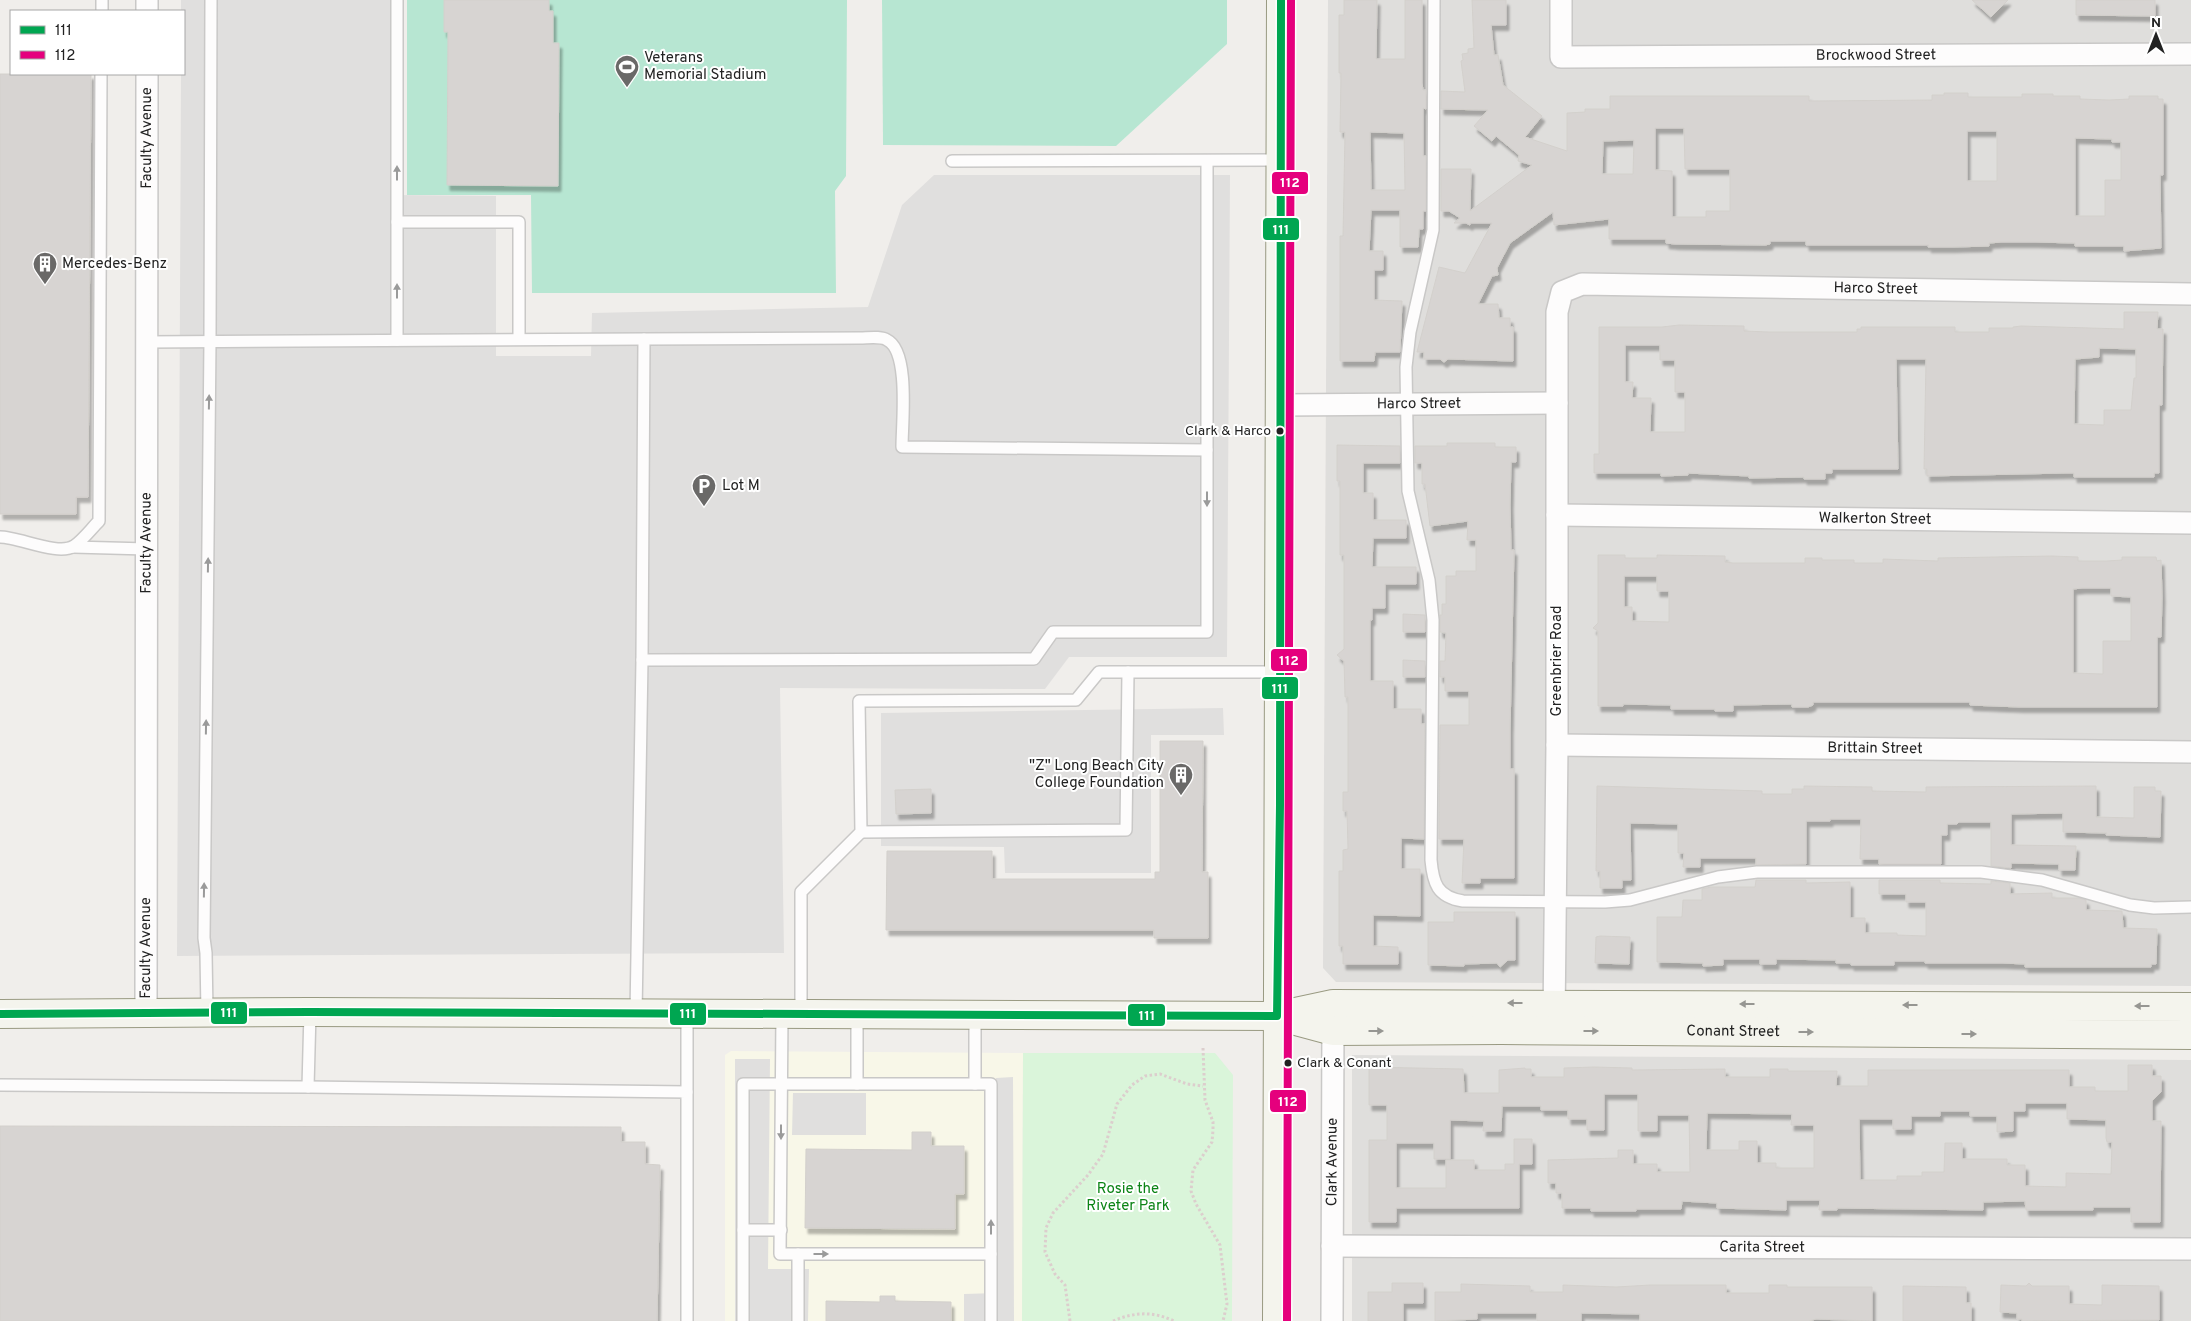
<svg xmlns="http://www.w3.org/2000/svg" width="2191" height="1321" font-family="Overpass,sans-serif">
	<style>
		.residential { fill: #dfdedc }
		.education { fill: #f8f7e8 }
		.park { fill: #daf5da }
		.pitch { fill: #b7e6d2 }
		.parking { fill: #e0dfde }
		.building { fill: #d7d4d2; stroke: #d3d0cc; fill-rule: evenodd; filter: url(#shadow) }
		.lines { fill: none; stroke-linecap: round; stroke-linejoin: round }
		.lane-casing { stroke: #c9c8c7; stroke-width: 14 }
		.street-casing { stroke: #c9c8c7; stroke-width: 24 }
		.secondary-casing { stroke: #999a82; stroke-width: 30 }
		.path { stroke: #dccecd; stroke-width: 3; stroke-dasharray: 2.5 2.5; stroke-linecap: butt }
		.lane { stroke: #fdfcfc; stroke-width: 11 }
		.street { stroke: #fdfcfc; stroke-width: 21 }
		.secondary { stroke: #f4f4ed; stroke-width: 28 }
		.bus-1-casing { stroke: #fff; stroke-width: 11 }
		.bus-2-casing { stroke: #fff; stroke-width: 11 }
		.bus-1 { stroke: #00a651; stroke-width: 8 }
		.bus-2 { stroke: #e5007d; stroke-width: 8 }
		.oneway { fill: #9a9a9a }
		.oneway2 { fill: #969692 }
		.bus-dot { fill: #222; stroke: #fff; stroke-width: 2 }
		.labels { text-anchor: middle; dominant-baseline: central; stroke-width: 4; stroke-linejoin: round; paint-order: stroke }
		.bus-label { font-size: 14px; fill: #222; stroke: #fff; text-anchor: end }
		.street-label { font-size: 15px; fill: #222; stroke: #fff }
		.poi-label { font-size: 15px; fill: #222; stroke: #fff; text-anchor: start }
		.park-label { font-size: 15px; fill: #0c8416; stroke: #fff }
		.line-badge { stroke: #fff; stroke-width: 2 }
		.badge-label { font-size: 14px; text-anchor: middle; font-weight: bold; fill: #fff }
	</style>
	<defs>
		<filter id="shadow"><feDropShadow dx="3" dy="5.5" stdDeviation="1" flood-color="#0004"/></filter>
	</defs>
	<rect width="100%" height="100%" fill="#f0eeeb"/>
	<g class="residential">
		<path d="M1328 0H2191V986L1336 982 1323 968Z"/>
		<path d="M1352 1055 2191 1060V1321H1352Z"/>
	</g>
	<path class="education" d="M731 1051 1023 1053 1022 1321H725V1055Z"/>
	<path class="park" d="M1023 1053H1215L1233 1075 1232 1321H1022Z"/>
	<g class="pitch">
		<path d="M407 0H847L846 176 835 191 836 293H532L531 195H407Z"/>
		<path d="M882 0H1227V44L1116 146 883 145Z"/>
	</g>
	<g class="parking">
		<path d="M181 0H395V195L496 196V356H591L592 313 868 307 902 205 934 175H1230L1227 657H1069L1045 689 780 688 784 953 177 956 181 74H184V11H181Z"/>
		<path d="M1223 708 1224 735H1151V873H1005L1004 847 881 846V713Z"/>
		<path d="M735 1059H770L768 1269H809L808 1321H735Z"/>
		<path d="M1013 1077 1014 1321H964V1294L997 1293 996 1078Z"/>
		<path d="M793 1093H866V1135H792Z"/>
	</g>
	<g class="building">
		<path d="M444 0H549V11H553V43H559L558 186 447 185 448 32H444Z"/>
		<path d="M1344 0H1377L1376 59H1405V0H1422V83L1423 90H1426V109L1423 108V156H1426V211H1423V229H1419L1418 247H1400V210H1371L1369 251H1383V270H1374V300L1402 301 1400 352H1375L1374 361H1340V236H1343L1345 132H1340L1341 73H1339V15H1344ZM1370 132 1404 133 1405 190H1371Z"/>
		<path d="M1472 0H1506V25H1491L1494 55H1498L1503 85 1542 116 1525 137 1567 151V113L1585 112V109H1610V96H1809V101L1932 100V95H1944V93H1968V97H2022V94H2053V96H2080V99L2109 100 2129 99V96H2158V99H2163V175H2160L2161 248 2124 251V246H2075V243L2036 242H2001L1989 243V246L1953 247H1928L1929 245H1806V241H1770V244L1765 245 1675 244 1666 243V239H1609V219L1554 225 1553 212 1510 243 1497 268 1498 275 1492 276 1478 304H1498L1499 318H1510V327H1513V361L1448 359 1444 362 1440 359H1424V352H1417L1439 267 1465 273 1492 223H1470V225L1466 223H1454L1460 218 1449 211H1441V169H1471L1470 211 1532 165 1518 161 1519 155 1496 136 1492 141 1474 126 1488 110 1441 109V91L1465 92 1461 61 1463 60 1462 54 1468 53V49L1474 48ZM1655 128H1684L1685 169H1730V211H1706V217H1672V171L1655 170ZM1967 131H1997V181H1967ZM2075 138 2112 139V142H2121V180H2105V216H2075ZM1634 140 1633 174H1602L1603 141Z"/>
		<path d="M1972 0H2008L1991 17Z"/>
		<path d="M2076 0H2155V16L2076 15Z"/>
		<path d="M0 74H91L88 497H76V514H0Z"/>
		<path d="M2124 312H2158L2157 329H2163L2162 405H2159V473H2154V477H2074V473H2065L1927 476V469H1924L1926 359H1896L1898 469H1832V473H1825V479H1804V477L1749 478V476L1688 473V475L1661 476V473H1594V454H1599V327H1662L1679 325 1744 326V331L1769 332H1857V329H1861V327H1955V332H1989V328H2013V327L2021 326 2124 329ZM1625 345H1660V360H1675V392H1685V432H1650L1651 398H1632L1633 382H1625ZM2099 348 2136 349V378H2134L2131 410H2104V425L2074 424 2075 359 2099 357Z"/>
		<path d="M1447 443H1495V447H1516V462H1511L1510 505 1511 550H1514L1510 730V769H1514V878H1480V883H1462L1464 839H1439L1440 725H1469V691H1445V677H1440V661H1445L1446 633 1440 632V615H1442V604H1446V576H1456V571H1476V540H1467L1468 521 1430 526 1425 484H1422V463H1415V446H1447Z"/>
		<path d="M1337 445 1400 446V463H1363V493H1373V520H1406V538H1373L1372 567H1416V584H1385V608H1372V620H1370V681H1393V709H1421V724H1425L1424 839 1401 838V869H1420V916L1373 915V946L1398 947V964H1343V946H1339V871H1343V850L1348 849 1347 811H1343V792H1348V697H1345L1344 661 1337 655 1344 649V555H1340V481H1337Z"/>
		<path d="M1598 555H1625V558H1657V555L1725 556V562L1733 563H1805V558H1822V560H1854V563H1883V559L1938 561V558L2052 556 2078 557V561H2107L2122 560V557H2156L2157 561 2161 560 2162 597 2161 637H2157V707H2020L1970 705V702H1813V705L1808 707H1792V704L1733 705V711H1715V709H1671V705L1623 704V706H1598V631L1593 628 1598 623ZM1624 576H1657V591H1669V622L1632 621V607H1624ZM2082 588H2111V596L2131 597V641H2103V674L2073 673V589Z"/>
		<path d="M1403 614 1425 615V632H1403Z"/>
		<path d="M1403 660 1425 661V677H1403Z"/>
		<path d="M1160 741H1203L1202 872H1208V938H1154V930H886L887 851H992V879H1155V872H1160Z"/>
		<path d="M1597 786 1762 791V794H1792V789H1804V786L1872 787V791L1926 792V787L2096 786V817L2134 818V787H2155V791H2161L2160 837 2106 835 2107 833 2063 832V813L2011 814V845L2076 846 2075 870H2059V864H2056L2011 863V868L1991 866V822H1959L1957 824H1947V835H1941V864H1879V859H1860L1861 819H1830V821H1806V864L1756 865V858H1700V867H1683L1684 853H1678V824L1630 823 1631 880H1622V888H1600V871H1596Z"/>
		<path d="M931 789V813L896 814 895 790Z"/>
		<path d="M1756 880H1806V883L1850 882V918H1865V933H1897V935L1926 936V902H1906V894H1879V880H1940V883L1991 884V881L2010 883V894L2052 893V898H2079L2086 900V910L2122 911 2123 928 2157 929 2156 964H2151V967H2025V964L2003 963H1925V961H1894V965H1851V963H1836V960L1776 959V964H1760V959H1723V965L1703 966V963L1657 962V917H1682L1683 900H1702V889L1711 887H1755Z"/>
		<path d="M1454 912H1515V960H1508L1500 967 1497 963 1464 964V966L1428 965V922H1454Z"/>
		<path d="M1600 936 1630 937 1629 964 1595 963 1596 937Z"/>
		<path d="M2128 1065H2152V1076H2161V1092L2152 1101V1121H2161L2160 1222H2131V1207H2093V1210H2026L2025 1201 1983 1202V1210L1837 1208V1210H1819L1820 1200H1786V1210L1717 1208V1203L1682 1201 1681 1209H1636V1211H1591V1208H1562V1193H1556V1183H1548V1160L1618 1158V1150H1633V1164H1657V1172H1690L1689 1115H1657V1131H1638V1094H1604V1130H1587V1119H1568V1110H1541V1106H1502L1501 1131H1483L1484 1121 1450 1120V1159H1434V1143H1396V1188H1446V1160H1474V1170H1505V1164H1514V1139H1532V1164H1519V1208H1396V1222H1369V1140H1387V1105H1369V1067L1463 1069 1464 1093H1499V1070L1525 1068V1069H1531V1077H1564V1068L1594 1067 1632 1068V1070L1725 1069V1077H1770V1069H1788V1071H1837L1836 1086H1868V1070H2069V1087H2095V1091H2128ZM2025 1103H2067V1119L2106 1120V1138L2107 1142H2112L2111 1174 2066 1173V1187L2025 1186V1165H2007V1159H1962V1143H1945L1944 1172H1922V1176H1897V1180H1860L1859 1119H1893V1129H1911V1116H1940V1111H1970V1116H1997V1132L2013 1131V1111H2025ZM1707 1113 1792 1114 1791 1125H1814V1168H1776V1163H1757V1141H1739V1150H1706Z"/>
		<path d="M0 1126 621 1127V1142H645V1164L660 1165 657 1321H0Z"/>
		<path d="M912 1132H931V1146H964V1194H955V1229L805 1228 806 1149 912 1150Z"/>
		<path d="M1392 1283H1423V1303H1403V1321H1368V1292H1392Z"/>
		<path d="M2029 1283 2032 1286H2069V1304L2102 1305V1285L2159 1286V1320L2022 1321V1319H2017V1313L2000 1312 2001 1285 2026 1286Z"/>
		<path d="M1461 1284 1530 1286V1292H1563V1285L1616 1287 1650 1285H1726V1293H1769V1285H1787V1287H1872V1321L1816 1319 1809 1321H1640V1314L1581 1313V1321H1537V1313H1477V1319L1435 1321V1292H1461Z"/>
		<path d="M1903 1286 1966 1287V1303H1971V1321H1903Z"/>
		<path d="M880 1296H895V1301L951 1302V1321H826V1301L880 1302Z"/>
	</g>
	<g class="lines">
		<defs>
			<g id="lane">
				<path d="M397 0V340"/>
				<path d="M1434 0 1433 230 1410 332 1406 367 1408 491 1429 580 1433 620 1431 860C1433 883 1437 897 1463 901L1605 902 1630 900 1718 877 1757 872H1981L2042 880 2130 905 2154 908 2191 907"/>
				<path d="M102 11V0"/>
				<path d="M952 161 1280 160"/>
				<path d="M397 222H519V339"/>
				<path d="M148 342 644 339"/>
				<path d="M0 537C19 537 58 556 74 546 83 540 91 529 99 521L101 74"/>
				<path d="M73 547 147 549"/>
				<path d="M642 660 1034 659 1053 632H1207V450"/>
				<path d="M861 832 1126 830 1128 672"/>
				<path d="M207 1013 206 953 204 938 210 341 211 0"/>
				<path d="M636 1014 642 660 644 339 860 338C868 338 881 336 887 340 910 351 902 423 902 447L1207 450V161"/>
				<path d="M687 1014V1092"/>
				<path d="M801 1014V892L861 832 859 701 1076 700 1099 672H1279"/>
				<path d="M857 1015V1084"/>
				<path d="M975 1015V1084"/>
				<path d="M0 1085 308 1087 687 1092V1321"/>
				<path d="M308 1087 310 1012"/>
				<path d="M743 1230H781"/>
				<path d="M743 1321V1084C826 1084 908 1084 991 1084V1254H780C781 1175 782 1095 782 1015"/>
				<path d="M798 1321V1254"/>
				<path d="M991 1321V1254"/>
			</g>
			<g id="street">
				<path d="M147 0V11"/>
				<path id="s1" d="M1561 0V57L2191 54"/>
				<path id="s2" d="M1280 405 1557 403"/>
				<path id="s3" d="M1557 515 2191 523"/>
				<path id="s4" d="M1557 745 2191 752"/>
				<path id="s5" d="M146 1013 147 74"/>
				<path id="s6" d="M1554 1020 1557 745V312L1562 292 1582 284 2191 294"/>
				<path id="s7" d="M1332 1246 2191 1249"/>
				<path id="s8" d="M1332 1321 1333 1016"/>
			</g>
			<g id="secondary">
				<path d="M0 1014 310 1012 1277 1016 1333 1004 2191 1007"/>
				<path id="s9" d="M1281 1017 1333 1031 1501 1030 2191 1035"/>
				<path d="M1277 1321 1281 0"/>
			</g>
		</defs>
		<use href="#lane" class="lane-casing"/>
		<use href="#street" class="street-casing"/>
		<use href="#secondary" class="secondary-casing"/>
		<g class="path">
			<path d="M1203 1048 1205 1100 1213 1122V1130L1212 1142 1193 1170 1191 1191 1196 1204 1220 1245 1227 1304 1223 1321"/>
			<path d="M1070 1321 1065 1285 1055 1274 1045 1252 1046 1228 1053 1213 1088 1175 1103 1154 1117 1104 1132 1085 1145 1076 1160 1074 1187 1084 1203 1086"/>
			<path d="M1113 1321C1134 1312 1153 1311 1174 1321"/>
		</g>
		<use href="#lane" class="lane"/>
		<use href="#street" class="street"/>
		<use href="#secondary" class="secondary"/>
		<defs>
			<path id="bus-1" d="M0 1014 310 1012 1277 1016 1280 805 1281 0"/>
			<path id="bus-2" d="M1287 1321 1291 0"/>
		</defs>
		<use href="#bus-1" class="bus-1-casing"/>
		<use href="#bus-2" class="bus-2-casing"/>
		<use href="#bus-1" class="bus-1"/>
		<use href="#bus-2" class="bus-2"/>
	</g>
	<defs><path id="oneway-solid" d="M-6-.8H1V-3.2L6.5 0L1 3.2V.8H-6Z" transform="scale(1.25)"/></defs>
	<g class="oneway">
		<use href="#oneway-solid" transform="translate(397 173) rotate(-90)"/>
		<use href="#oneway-solid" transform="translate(397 291) rotate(-90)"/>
		<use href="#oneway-solid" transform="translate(209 402) rotate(-89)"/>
		<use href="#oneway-solid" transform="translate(1207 499) rotate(90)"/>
		<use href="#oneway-solid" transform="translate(208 565) rotate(-89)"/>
		<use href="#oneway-solid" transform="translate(206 727) rotate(-89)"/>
		<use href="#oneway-solid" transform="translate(204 890) rotate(-89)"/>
		<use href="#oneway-solid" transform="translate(781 1132) rotate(90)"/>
		<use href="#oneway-solid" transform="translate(991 1227) rotate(-90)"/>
		<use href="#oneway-solid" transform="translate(821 1254)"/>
	</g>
	<g class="oneway2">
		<use href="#oneway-solid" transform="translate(1515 1003) rotate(180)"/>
		<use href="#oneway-solid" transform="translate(1747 1004) rotate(-180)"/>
		<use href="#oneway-solid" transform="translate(1910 1005) rotate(-180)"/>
		<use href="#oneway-solid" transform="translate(2142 1006) rotate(-180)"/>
		<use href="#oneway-solid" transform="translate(1376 1031)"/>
		<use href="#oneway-solid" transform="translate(1591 1031)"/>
		<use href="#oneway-solid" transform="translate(1806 1032)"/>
		<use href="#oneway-solid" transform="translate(1969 1034)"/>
	</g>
	<defs>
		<symbol id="stadium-pin" viewBox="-11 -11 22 30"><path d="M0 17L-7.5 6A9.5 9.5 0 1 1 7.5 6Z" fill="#6a6968" stroke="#fff"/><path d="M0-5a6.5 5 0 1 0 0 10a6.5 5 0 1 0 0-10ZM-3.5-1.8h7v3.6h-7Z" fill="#fff"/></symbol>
		<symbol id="building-pin" viewBox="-11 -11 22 30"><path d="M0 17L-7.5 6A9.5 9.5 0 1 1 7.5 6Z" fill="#6a6968" stroke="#fff"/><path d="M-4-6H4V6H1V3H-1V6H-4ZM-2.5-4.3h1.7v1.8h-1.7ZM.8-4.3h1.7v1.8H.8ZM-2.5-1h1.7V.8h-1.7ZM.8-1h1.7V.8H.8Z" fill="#fff"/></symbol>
		<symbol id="parking-pin" viewBox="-11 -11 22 30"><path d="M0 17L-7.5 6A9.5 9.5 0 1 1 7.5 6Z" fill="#6a6968" stroke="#fff"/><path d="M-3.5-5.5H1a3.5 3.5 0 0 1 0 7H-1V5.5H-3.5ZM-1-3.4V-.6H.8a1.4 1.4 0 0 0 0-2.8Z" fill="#fff"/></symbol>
	</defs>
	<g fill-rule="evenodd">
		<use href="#stadium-pin" x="613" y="53" width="28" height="38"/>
		<use href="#building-pin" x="31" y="250" width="28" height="38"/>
		<use href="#parking-pin" x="690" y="472" width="28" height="38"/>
		<use href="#building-pin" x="1167" y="761" width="28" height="38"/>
	</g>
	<g class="bus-dot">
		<circle cx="1280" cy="431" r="4.5"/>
		<circle cx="1288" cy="1063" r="4.5"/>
	</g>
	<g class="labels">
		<g class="bus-label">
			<text x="1271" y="431">Clark &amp; Harco</text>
			<text x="1297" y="1063" text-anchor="start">Clark &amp; Conant</text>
		</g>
		<g class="street-label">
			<text stroke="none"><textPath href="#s1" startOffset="372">Brockwood Street</textPath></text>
			<text stroke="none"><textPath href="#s5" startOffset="875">Faculty Avenue</textPath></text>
			<text stroke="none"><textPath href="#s6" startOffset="1044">Harco Street</textPath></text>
			<text stroke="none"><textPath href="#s2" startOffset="139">Harco Street</textPath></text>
			<text stroke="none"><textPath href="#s3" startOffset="318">Walkerton Street</textPath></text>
			<text stroke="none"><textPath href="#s5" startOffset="470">Faculty Avenue</textPath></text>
			<text transform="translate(1557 661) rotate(-90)">Greenbrier Road</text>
			<text stroke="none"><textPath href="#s4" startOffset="318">Brittain Street</textPath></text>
			<text stroke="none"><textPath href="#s5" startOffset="65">Faculty Avenue</textPath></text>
			<text stroke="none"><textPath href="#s9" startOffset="454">Conant Street</textPath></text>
			<text stroke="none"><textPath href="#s8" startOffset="159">Clark Avenue</textPath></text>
			<text stroke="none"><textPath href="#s7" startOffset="430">Carita Street</textPath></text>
		</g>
		<g class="poi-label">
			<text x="644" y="58">Veterans<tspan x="644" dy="17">Memorial Stadium</tspan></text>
			<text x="62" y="264">Mercedes-Benz</text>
			<text x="722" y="486">Lot M</text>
			<text x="1164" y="766" text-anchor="end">"Z" Long Beach City<tspan x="1164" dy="17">College Foundation</tspan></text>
		</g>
		<g class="park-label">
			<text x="1128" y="1189">Rosie the<tspan x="1128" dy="17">Riveter Park</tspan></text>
		</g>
	</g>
	<g class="line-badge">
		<rect x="1271" y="171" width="38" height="24" rx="5" fill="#e5007d"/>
		<rect x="1262" y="217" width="38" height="24" rx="5" fill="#00a651"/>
		<rect x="1270" y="648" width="38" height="24" rx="5" fill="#e5007d"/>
		<rect x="1261" y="676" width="38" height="24" rx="5" fill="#00a651"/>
		<rect x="210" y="1001" width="38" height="24" rx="5" fill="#00a651"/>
		<rect x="669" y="1002" width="38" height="24" rx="5" fill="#00a651"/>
		<rect x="1127" y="1003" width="39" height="24" rx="5" fill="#00a651"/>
		<rect x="1269" y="1089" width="38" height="24" rx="5" fill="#e5007d"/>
	</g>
	<g class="badge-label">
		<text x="1290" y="187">112</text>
		<text x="1281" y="234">111</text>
		<text x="1289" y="665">112</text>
		<text x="1280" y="693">111</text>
		<text x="229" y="1017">111</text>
		<text x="688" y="1018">111</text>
		<text x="1147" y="1020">111</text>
		<text x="1288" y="1106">112</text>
	</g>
	<rect x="10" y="10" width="175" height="65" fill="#ffffff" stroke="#a7a7a7"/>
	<rect x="20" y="26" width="25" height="8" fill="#00a651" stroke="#a7a7a7"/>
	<text x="55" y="35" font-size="15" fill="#222222">111</text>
	<rect x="20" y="51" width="25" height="8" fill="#e5007d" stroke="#a7a7a7"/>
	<text x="55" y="60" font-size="15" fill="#222222">112</text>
	<g transform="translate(2156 35)" stroke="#ffffff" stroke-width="4" paint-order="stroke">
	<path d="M0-4L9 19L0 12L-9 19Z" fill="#222222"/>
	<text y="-8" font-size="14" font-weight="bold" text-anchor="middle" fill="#222222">N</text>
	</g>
</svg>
